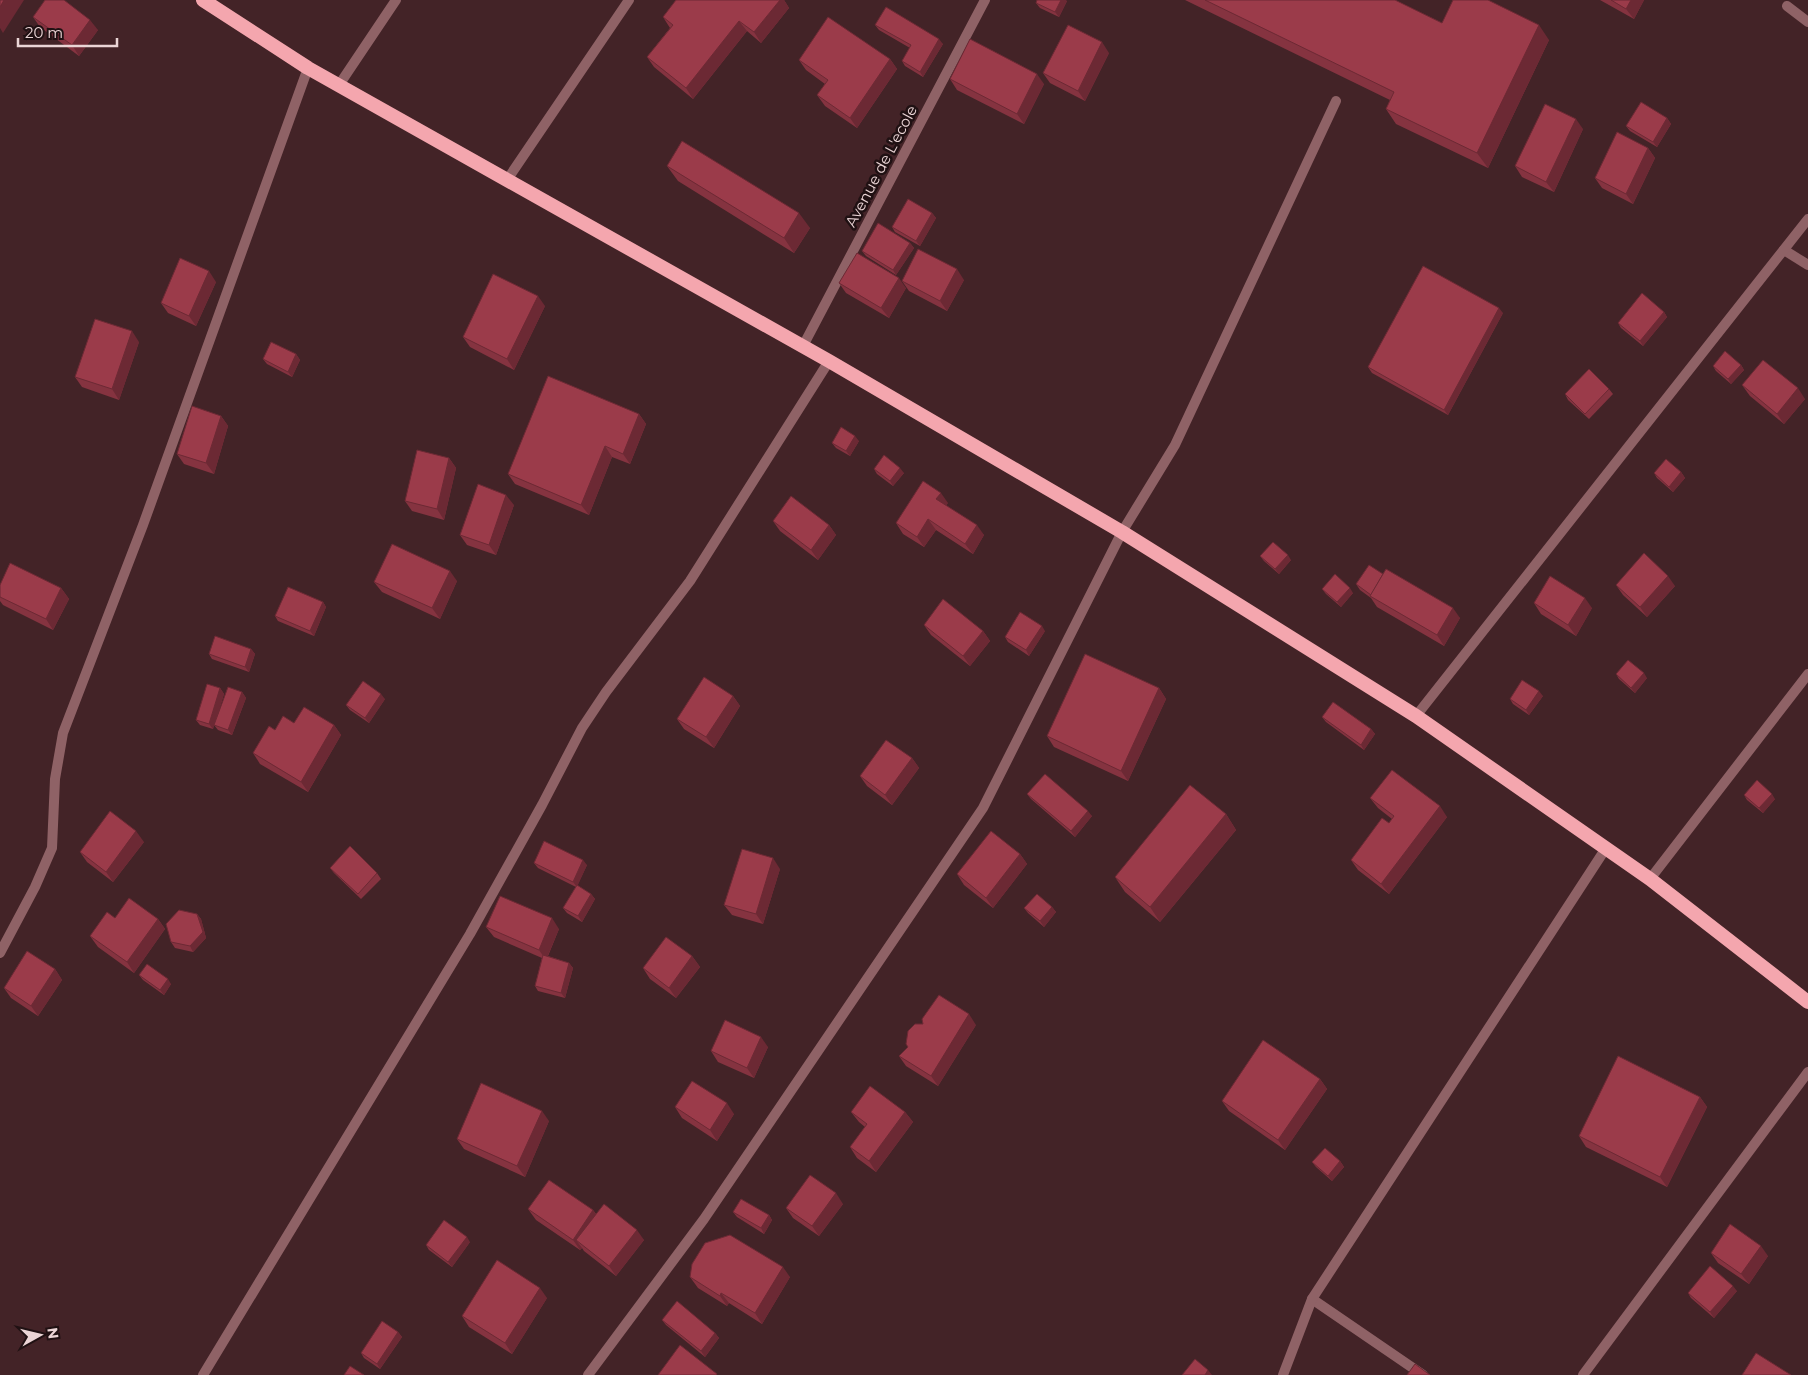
<svg xmlns="http://www.w3.org/2000/svg" width="1808" height="1375" font-family="Montserrat,sans-serif">
	<style>
		.lines { fill: none; stroke-linecap: round; stroke-linejoin: round }
		.service { stroke: #8f6266; stroke-width: 10 }
		.minor { stroke: #8f6266; stroke-width: 10 }
		.trunk { stroke: #f4a6ae; stroke-width: 14 }
		.wall { fill: #853340 }
		.shaded-wall { fill: #6c2934 }
		.building { fill: #9b3b4a; stroke: #6c2934 }
		.labels { text-anchor: middle; dominant-baseline: central; stroke-width: 5; stroke-linejoin: round; paint-order: stroke }
		.street-label { font-size: 15px; fill: #ebd5d6; stroke: #201113 }
	</style>
	<rect width="100%" height="100%" fill="#432327"/>
	<g class="lines">
		<g class="service">
			<path d="M1787 6 1808 22"/>
			<path d="M339 85 396 0"/>
			<path d="M1122 532 1175 445 1336 101"/>
			<path d="M1650 879 1808 674"/>
			<path d="M1312 1299 1423 1375"/>
		</g>
		<g class="minor">
			<path d="M507 180 629 0"/>
			<path d="M1784 250 1808 265"/>
			<path d="M803 346 985 0"/>
			<path d="M1416 716 1808 219"/>
			<path d="M0 953 35 887 52 848 55 779 63 733 143 525 308 68"/>
			<path d="M203 1375 470 934 542 805 582 728 606 692 690 581 829 361"/>
			<path d="M588 1375 704 1219 983 808 1122 532"/>
			<path d="M1283 1375 1312 1299 1606 848"/>
			<path d="M1583 1375 1808 1072"/>
		</g>
		<path class="trunk" d="M203 0 308 68 829 361 1122 532 1416 716 1650 879 1808 1002"/>
	</g>
	<g class="wall">
		<path d="M676 0H784L789 8 761 43 747 31 693 99 654 67 647 57 670 28 663 17Z"/>
		<path d="M1185 0H1395L1442 23 1549 40 1488 168 1396 124 1386 109 1390 100Z"/>
		<path d="M1600 0H1644L1634 19Z"/>
		<path d="M1067 1 1059 17 1040 8 1036 3Z"/>
		<path d="M33 17 98 30 79 56 40 27Z"/>
		<path d="M875 25 943 44 923 77 905 66 902 61 910 48 879 30Z"/>
		<path d="M1109 53 1085 101 1050 83 1043 73Z"/>
		<path d="M890 59 897 69 857 128 825 106 817 95 825 84 806 70 799 60Z"/>
		<path d="M950 79 1044 84 1024 124 957 90Z"/>
		<path d="M1667 118 1671 124 1657 147 1630 131 1626 126Z"/>
		<path d="M1583 129 1554 192 1522 177 1515 166Z"/>
		<path d="M1648 148 1655 158 1633 204 1602 188 1595 178Z"/>
		<path d="M667 166 810 228 794 253 678 181Z"/>
		<path d="M932 213 936 218 920 246 895 232 892 227Z"/>
		<path d="M910 243 914 248 896 275 866 256 862 251Z"/>
		<path d="M964 280 947 311 909 291 902 281Z"/>
		<path d="M216 282 196 326 168 313 161 303Z"/>
		<path d="M839 283 906 288 889 318 846 293Z"/>
		<path d="M545 306 514 370 470 347 463 337Z"/>
		<path d="M1664 312 1667 317 1643 346 1621 328 1618 323Z"/>
		<path d="M1503 313 1448 415 1372 373 1368 367Z"/>
		<path d="M139 342 119 400 82 387 75 377Z"/>
		<path d="M296 354 300 360 292 377 267 364 263 359Z"/>
		<path d="M1741 365 1744 370 1731 384 1716 371 1713 366Z"/>
		<path d="M1742 385 1805 399 1784 424 1750 396Z"/>
		<path d="M1609 389 1613 394 1589 419 1568 400 1565 394Z"/>
		<path d="M639 414 646 424 630 464 612 457 589 515 515 484 508 474Z"/>
		<path d="M221 416 228 426 214 474 184 464 177 454Z"/>
		<path d="M859 441 850 456 836 448 832 443Z"/>
		<path d="M449 458 456 468 444 520 412 511 405 501Z"/>
		<path d="M874 469 904 473 893 486 877 474Z"/>
		<path d="M1681 472 1685 478 1673 492 1657 478 1654 473Z"/>
		<path d="M948 503 946 505 984 535 973 554 936 530 924 547 903 534 896 523Z"/>
		<path d="M514 505 496 555 467 545 460 535Z"/>
		<path d="M773 521 829 525 836 535 818 560 780 531Z"/>
		<path d="M1260 556 1291 560 1279 574 1264 561Z"/>
		<path d="M1383 574 1460 618 1444 646 1377 607 1371 598 1360 590 1356 584Z"/>
		<path d="M457 581 440 619 382 592 374 582Z"/>
		<path d="M0 585 61 588 69 599 53 630 3 605 0 601Z"/>
		<path d="M1616 585 1675 586 1647 617 1623 595Z"/>
		<path d="M1322 589 1353 593 1341 607 1326 594Z"/>
		<path d="M323 602 326 607 314 636 278 621 275 616Z"/>
		<path d="M1534 603 1592 608 1576 636 1541 614Z"/>
		<path d="M924 625 983 631 990 641 970 666 931 635Z"/>
		<path d="M1045 631 1029 656 1008 642 1005 637Z"/>
		<path d="M251 649 255 654 249 672 212 659 209 654Z"/>
		<path d="M1616 674 1647 678 1635 693 1619 679Z"/>
		<path d="M220 688 224 694 217 717 242 692 246 698 232 735 218 730 214 725 213 729 200 725 196 720Z"/>
		<path d="M1159 688 1166 699 1128 781 1054 747 1047 736Z"/>
		<path d="M733 696 740 706 714 748 684 729 677 719Z"/>
		<path d="M1543 696 1529 715 1513 704 1510 699Z"/>
		<path d="M385 699 369 723 350 710 346 705Z"/>
		<path d="M1322 717 1371 729 1375 734 1364 750 1326 722Z"/>
		<path d="M294 723 334 725 341 735 308 792 260 764 253 753Z"/>
		<path d="M912 758 919 768 892 805 867 786 860 776Z"/>
		<path d="M1027 794 1092 816 1075 837 1031 799Z"/>
		<path d="M1744 795 1775 799 1763 813 1747 800Z"/>
		<path d="M1370 798 1447 817 1389 894 1358 870 1351 860 1389 823 1392 819 1378 808Z"/>
		<path d="M1226 814 1236 830 1160 922 1125 892 1115 877Z"/>
		<path d="M144 842 113 882 87 862 80 852Z"/>
		<path d="M1020 854 1027 864 993 908 964 885 957 874Z"/>
		<path d="M534 863 587 865 577 886 591 894 595 899 582 922 567 913 563 908 576 887 538 868Z"/>
		<path d="M330 868 377 873 381 879 361 899 334 873Z"/>
		<path d="M780 869 763 924 732 915 724 905Z"/>
		<path d="M1052 907 1056 912 1044 927 1028 913 1024 908Z"/>
		<path d="M197 914 201 919 206 938 193 952 175 948 171 942Z"/>
		<path d="M115 918 158 919 165 929 134 973 98 947 90 936Z"/>
		<path d="M486 927 559 929 548 956 569 963 573 968 565 998 538 991 535 986 542 958 494 937Z"/>
		<path d="M692 956 700 967 676 998 650 979 643 968Z"/>
		<path d="M55 969 62 980 38 1016 11 998 4 988Z"/>
		<path d="M139 975 171 984 164 995 143 980Z"/>
		<path d="M976 1025 938 1086 906 1066 899 1056Z"/>
		<path d="M768 1047 754 1078 718 1062 711 1051Z"/>
		<path d="M1320 1079 1327 1089 1285 1150 1229 1111 1222 1101Z"/>
		<path d="M1700 1097 1707 1107 1667 1187 1586 1147 1579 1136Z"/>
		<path d="M675 1107 734 1114 717 1141 682 1118Z"/>
		<path d="M851 1112H905L913 1122 876 1172 857 1158 850 1147 865 1127 859 1122Z"/>
		<path d="M549 1121 525 1177 464 1149 457 1139Z"/>
		<path d="M1340 1161 1344 1167 1332 1181 1316 1167 1312 1162Z"/>
		<path d="M843 1204 819 1236 793 1218 786 1208Z"/>
		<path d="M528 1209 593 1210 596 1214 644 1240 616 1276 584 1251 582 1248 580 1250 536 1220Z"/>
		<path d="M733 1212 769 1215 772 1220 764 1234 737 1217Z"/>
		<path d="M470 1242 452 1267 429 1250 426 1245Z"/>
		<path d="M1711 1253 1768 1256 1749 1284 1718 1263Z"/>
		<path d="M690 1277H790L762 1324 729 1303 727 1306 698 1288Z"/>
		<path d="M1737 1291 1714 1318 1691 1298 1688 1293Z"/>
		<path d="M547 1298 512 1354 469 1327 462 1316Z"/>
		<path d="M662 1320 715 1333 719 1338 705 1357 666 1325Z"/>
		<path d="M398 1332 402 1337 380 1369 364 1358 361 1353Z"/>
	</g>
	<g class="shaded-wall">
		<path d="M4 0H24L3 33 0 28V7Z"/>
		<path d="M780 0H784L789 8 761 43 754 32Z"/>
		<path d="M1061 0H1066L1067 1 1059 17 1055 12Z"/>
		<path d="M1631 0H1644L1634 19 1626 9Z"/>
		<path d="M90 20 98 30 79 56 72 45Z"/>
		<path d="M739 21 747 31 693 99 686 88Z"/>
		<path d="M1539 25 1549 40 1488 168 1477 153Z"/>
		<path d="M939 39 943 44 923 77 920 72Z"/>
		<path d="M1102 42 1109 53 1085 101 1078 91Z"/>
		<path d="M890 59 897 69 857 128 850 118Z"/>
		<path d="M1037 74 1044 84 1024 124 1017 114Z"/>
		<path d="M1667 118 1671 124 1657 147 1653 142Z"/>
		<path d="M1576 119 1583 129 1554 192 1546 182Z"/>
		<path d="M1648 148 1655 158 1633 204 1626 194Z"/>
		<path d="M799 213 810 228 794 253 784 238Z"/>
		<path d="M932 213 936 218 920 246 916 241Z"/>
		<path d="M910 243 914 248 896 275 893 270Z"/>
		<path d="M957 269 964 280 947 311 940 301Z"/>
		<path d="M209 271 216 282 196 326 189 316Z"/>
		<path d="M899 278 906 288 889 318 881 308Z"/>
		<path d="M538 296 545 306 514 370 507 359Z"/>
		<path d="M1499 308 1503 313 1448 415 1444 410Z"/>
		<path d="M1664 312 1667 317 1643 346 1640 341Z"/>
		<path d="M132 331 139 342 119 400 112 389Z"/>
		<path d="M296 354 300 360 292 377 288 372Z"/>
		<path d="M1741 365 1744 370 1731 384 1728 379Z"/>
		<path d="M1798 388 1805 399 1784 424 1777 414Z"/>
		<path d="M639 414 646 424 630 464 623 454Z"/>
		<path d="M221 416 228 426 214 474 206 463Z"/>
		<path d="M855 436 859 441 850 456 846 451Z"/>
		<path d="M605 446 612 457 589 515 581 505Z"/>
		<path d="M449 458 456 468 444 520 437 509Z"/>
		<path d="M900 468 904 473 893 486 890 481Z"/>
		<path d="M1681 472 1685 478 1673 492 1669 487Z"/>
		<path d="M941 493 948 503 944 509 936 499Z"/>
		<path d="M506 495 514 505 496 555 489 545Z"/>
		<path d="M928 519 936 530 924 547 917 537Z"/>
		<path d="M829 525 836 535 818 560 811 550Z"/>
		<path d="M977 525 984 535 973 554 965 544Z"/>
		<path d="M1288 555 1291 560 1279 574 1275 569Z"/>
		<path d="M450 571 457 581 440 619 432 608Z"/>
		<path d="M1668 576 1675 586 1647 617 1640 607Z"/>
		<path d="M61 588 69 599 53 630 46 619Z"/>
		<path d="M1350 588 1353 593 1341 607 1337 602Z"/>
		<path d="M1585 598 1592 608 1576 636 1568 625Z"/>
		<path d="M323 602 326 607 314 636 310 631Z"/>
		<path d="M1453 608 1460 618 1444 646 1437 635Z"/>
		<path d="M1042 626 1045 631 1029 656 1026 650Z"/>
		<path d="M983 631 990 641 970 666 963 656Z"/>
		<path d="M251 649 255 654 249 672 245 667Z"/>
		<path d="M1644 673 1647 678 1635 693 1631 688Z"/>
		<path d="M220 688 224 694 213 729 209 724Z"/>
		<path d="M1159 688 1166 699 1128 781 1121 771Z"/>
		<path d="M1539 691 1543 696 1529 715 1526 710Z"/>
		<path d="M242 692 246 698 232 735 228 730Z"/>
		<path d="M381 694 385 699 369 723 365 718Z"/>
		<path d="M733 696 740 706 714 748 706 737Z"/>
		<path d="M334 725 341 735 308 792 301 782Z"/>
		<path d="M1371 729 1375 734 1364 750 1361 745Z"/>
		<path d="M912 758 919 768 892 805 885 795Z"/>
		<path d="M1772 794 1775 799 1763 813 1759 808Z"/>
		<path d="M1440 806 1447 817 1389 894 1381 884Z"/>
		<path d="M1088 811 1092 816 1075 837 1071 831Z"/>
		<path d="M1226 814 1236 830 1160 922 1150 907Z"/>
		<path d="M136 831 144 842 113 882 106 872Z"/>
		<path d="M1020 854 1027 864 993 908 986 898Z"/>
		<path d="M773 858 780 869 763 924 756 914Z"/>
		<path d="M583 860 587 865 577 887 573 882Z"/>
		<path d="M591 894 595 899 582 922 578 916Z"/>
		<path d="M1052 907 1056 912 1044 927 1040 921Z"/>
		<path d="M197 914 201 919 206 938 193 952 190 946Z"/>
		<path d="M552 918 559 929 546 960 539 950Z"/>
		<path d="M158 919 165 929 134 973 127 962Z"/>
		<path d="M692 956 700 967 676 998 669 988Z"/>
		<path d="M569 963 573 968 565 998 561 993Z"/>
		<path d="M55 969 62 980 38 1016 31 1006Z"/>
		<path d="M168 979 171 984 164 995 160 990Z"/>
		<path d="M969 1014 976 1025 938 1086 931 1076Z"/>
		<path d="M761 1037 768 1047 754 1078 747 1068Z"/>
		<path d="M1320 1079 1327 1089 1285 1150 1278 1140Z"/>
		<path d="M1700 1097 1707 1107 1667 1187 1660 1177Z"/>
		<path d="M727 1103 734 1114 717 1141 710 1130Z"/>
		<path d="M542 1111 549 1121 525 1177 517 1166Z"/>
		<path d="M905 1112 913 1122 876 1172 869 1161Z"/>
		<path d="M1340 1161 1344 1167 1332 1181 1328 1176Z"/>
		<path d="M836 1193 843 1204 819 1236 812 1226Z"/>
		<path d="M593 1210 600 1220 576 1240 582 1248 580 1250 573 1240Z"/>
		<path d="M769 1215 772 1220 764 1234 761 1228Z"/>
		<path d="M637 1230 644 1240 616 1276 609 1266Z"/>
		<path d="M467 1237 470 1242 452 1267 448 1262Z"/>
		<path d="M1761 1246 1768 1256 1749 1284 1741 1274Z"/>
		<path d="M783 1267 790 1277 762 1324 755 1313Z"/>
		<path d="M1733 1286 1737 1291 1714 1318 1710 1312Z"/>
		<path d="M540 1288 547 1298 512 1354 505 1343Z"/>
		<path d="M721 1293 729 1303 727 1306 720 1296Z"/>
		<path d="M398 1332 402 1337 380 1369 377 1364Z"/>
		<path d="M715 1333 719 1338 705 1357 701 1351Z"/>
		<path d="M1208 1370 1212 1375H1205Z"/>
	</g>
	<g class="building">
		<path d="M0 0H4L0 7Z"/>
		<path d="M45 0H64L90 20 72 45 33 17Z"/>
		<path d="M676 0H780L754 32 739 21 686 88 647 57 673 25 663 17Z"/>
		<path d="M1037 0H1061L1055 12 1036 3Z"/>
		<path d="M1205 0H1395L1442 23 1453 0H1488L1539 25 1477 153 1386 109 1394 92Z"/>
		<path d="M1611 0H1631L1626 9Z"/>
		<path d="M886 7 939 39 920 72 902 61 911 45 875 25Z"/>
		<path d="M828 17 890 59 850 118 817 95 828 80 799 60Z"/>
		<path d="M1068 25 1102 42 1078 91 1043 73Z"/>
		<path d="M970 39 1037 74 1017 114 950 79Z"/>
		<path d="M1641 102 1667 118 1653 142 1626 126Z"/>
		<path d="M1545 104 1576 119 1546 182 1515 166Z"/>
		<path d="M1617 132 1648 148 1626 194 1595 178Z"/>
		<path d="M682 141 799 213 784 238 667 166Z"/>
		<path d="M908 199 932 213 916 241 892 227Z"/>
		<path d="M878 223 910 243 893 270 862 251Z"/>
		<path d="M918 249 957 269 940 301 902 281Z"/>
		<path d="M857 253 899 278 881 308 839 283Z"/>
		<path d="M180 258 209 271 189 316 161 303Z"/>
		<path d="M1423 266 1499 308 1444 410 1368 367Z"/>
		<path d="M493 274 538 296 507 359 463 337Z"/>
		<path d="M1642 293 1664 312 1640 341 1618 323Z"/>
		<path d="M95 319 132 331 112 389 75 377Z"/>
		<path d="M271 342 296 354 288 372 263 359Z"/>
		<path d="M1725 351 1741 365 1728 379 1713 366Z"/>
		<path d="M1763 360 1798 388 1777 414 1742 385Z"/>
		<path d="M1589 369 1609 389 1585 414 1565 394Z"/>
		<path d="M548 376 639 414 623 454 605 446 581 505 508 474Z"/>
		<path d="M192 406 221 416 206 463 177 454Z"/>
		<path d="M841 427 855 436 846 451 832 443Z"/>
		<path d="M417 450 449 458 437 509 405 501Z"/>
		<path d="M884 455 900 468 890 481 874 469Z"/>
		<path d="M1666 459 1681 472 1669 487 1654 473Z"/>
		<path d="M923 481 941 493 936 499 977 525 965 544 928 519 917 537 896 523Z"/>
		<path d="M478 484 506 495 489 545 460 535Z"/>
		<path d="M791 496 829 525 811 550 773 521Z"/>
		<path d="M1273 542 1288 555 1275 569 1260 556Z"/>
		<path d="M392 544 450 571 432 608 374 582Z"/>
		<path d="M1644 553 1668 576 1640 607 1616 585Z"/>
		<path d="M10 563 61 588 46 619 0 597V585Z"/>
		<path d="M1369 565 1383 574 1371 595 1356 584Z"/>
		<path d="M1386 569 1453 608 1437 635 1370 596Z"/>
		<path d="M1335 574 1350 588 1337 602 1322 589Z"/>
		<path d="M1550 576 1585 598 1568 625 1534 603Z"/>
		<path d="M288 587 323 602 310 631 275 616Z"/>
		<path d="M943 599 983 631 963 656 924 625Z"/>
		<path d="M1020 612 1042 626 1026 650 1005 637Z"/>
		<path d="M215 636 251 649 245 667 209 654Z"/>
		<path d="M1085 654 1159 688 1121 771 1047 736Z"/>
		<path d="M1628 660 1644 673 1631 688 1616 674Z"/>
		<path d="M704 677 733 696 706 737 677 719Z"/>
		<path d="M1522 680 1539 691 1526 710 1510 699Z"/>
		<path d="M363 681 381 694 365 718 346 705Z"/>
		<path d="M207 684 220 688 209 724 196 720Z"/>
		<path d="M228 687 242 692 228 730 214 725Z"/>
		<path d="M1333 702 1371 729 1361 745 1322 717Z"/>
		<path d="M304 707 334 725 301 782 253 753 269 726 275 730 283 716 294 723Z"/>
		<path d="M886 740 912 758 885 795 860 776Z"/>
		<path d="M1392 770 1440 806 1381 884 1351 860 1382 818 1389 823 1394 816 1370 798Z"/>
		<path d="M1045 774 1088 811 1071 831 1027 794Z"/>
		<path d="M1757 780 1772 794 1759 808 1744 795Z"/>
		<path d="M1190 785 1226 814 1150 907 1115 877Z"/>
		<path d="M110 811 136 831 106 872 80 852Z"/>
		<path d="M991 831 1020 854 986 898 957 874Z"/>
		<path d="M544 841 583 860 573 882 534 863Z"/>
		<path d="M350 846 377 873 358 894 330 868Z"/>
		<path d="M742 849 773 858 756 914 724 905Z"/>
		<path d="M577 885 591 894 578 916 563 908Z"/>
		<path d="M1037 894 1052 907 1040 921 1024 908Z"/>
		<path d="M500 896 552 918 539 950 486 927Z"/>
		<path d="M129 898 158 919 127 962 90 936 107 912 115 918Z"/>
		<path d="M179 910 197 914 203 932 190 946 171 942 166 924Z"/>
		<path d="M666 937 692 956 669 988 643 968Z"/>
		<path d="M27 951 55 969 31 1006 4 988Z"/>
		<path d="M543 955 569 963 561 993 535 986Z"/>
		<path d="M147 964 168 979 160 990 139 975Z"/>
		<path d="M939 995 969 1014 931 1076 899 1056 908 1047 906 1044 908 1031 915 1024H923L922 1019Z"/>
		<path d="M725 1020 761 1037 747 1068 711 1051Z"/>
		<path d="M1263 1040 1320 1079 1278 1140 1222 1101Z"/>
		<path d="M1618 1056 1700 1097 1660 1177 1579 1136Z"/>
		<path d="M692 1081 727 1103 710 1130 675 1107Z"/>
		<path d="M481 1083 542 1111 517 1166 457 1139Z"/>
		<path d="M870 1086 905 1112 869 1161 850 1147 867 1124 851 1112Z"/>
		<path d="M1325 1148 1340 1161 1328 1176 1312 1162Z"/>
		<path d="M810 1175 836 1193 812 1226 786 1208Z"/>
		<path d="M549 1180 593 1210 573 1240 528 1209Z"/>
		<path d="M741 1199 769 1215 761 1228 733 1212Z"/>
		<path d="M604 1204 637 1230 609 1266 576 1240Z"/>
		<path d="M444 1220 467 1237 448 1262 426 1245Z"/>
		<path d="M1730 1224 1761 1246 1741 1274 1711 1253Z"/>
		<path d="M730 1235 783 1267 755 1313 721 1293 720 1296 690 1277 692 1264 705 1243Z"/>
		<path d="M497 1260 540 1288 505 1343 462 1316Z"/>
		<path d="M1710 1266 1733 1286 1710 1312 1688 1293Z"/>
		<path d="M677 1301 715 1333 701 1351 662 1320Z"/>
		<path d="M382 1321 398 1332 377 1364 361 1353Z"/>
		<path d="M680 1345 717 1374 716 1375H658Z"/>
		<path d="M1756 1353 1791 1375H1742Z"/>
		<path d="M1195 1359 1208 1370 1205 1375H1182Z"/>
		<path d="M1415 1364 1430 1375H1407Z"/>
		<path d="M350 1366 364 1375H344Z"/>
	</g>
	<g class="labels">
		<g class="street-label">
			<text transform="translate(881 166) rotate(-62)">Avenue de L'ecole</text>
		</g>
	</g>
	<g transform="translate(40 1335) rotate(82)" stroke="#201113" stroke-width="4" paint-order="stroke">
	<path d="M0-4L9 19L0 12L-9 19Z" fill="#ebd5d6"/>
	<text y="-8" font-size="14" font-weight="bold" text-anchor="middle" fill="#ebd5d6">N</text>
	</g>
	<path d="M18 38v8h99v-8" fill="none" stroke="#ebd5d6" stroke-width="2.5"/>
	<text x="25" y="38" font-size="15" fill="#ebd5d6" stroke="#201113" stroke-width="4" paint-order="stroke">20 m</text>
</svg>
